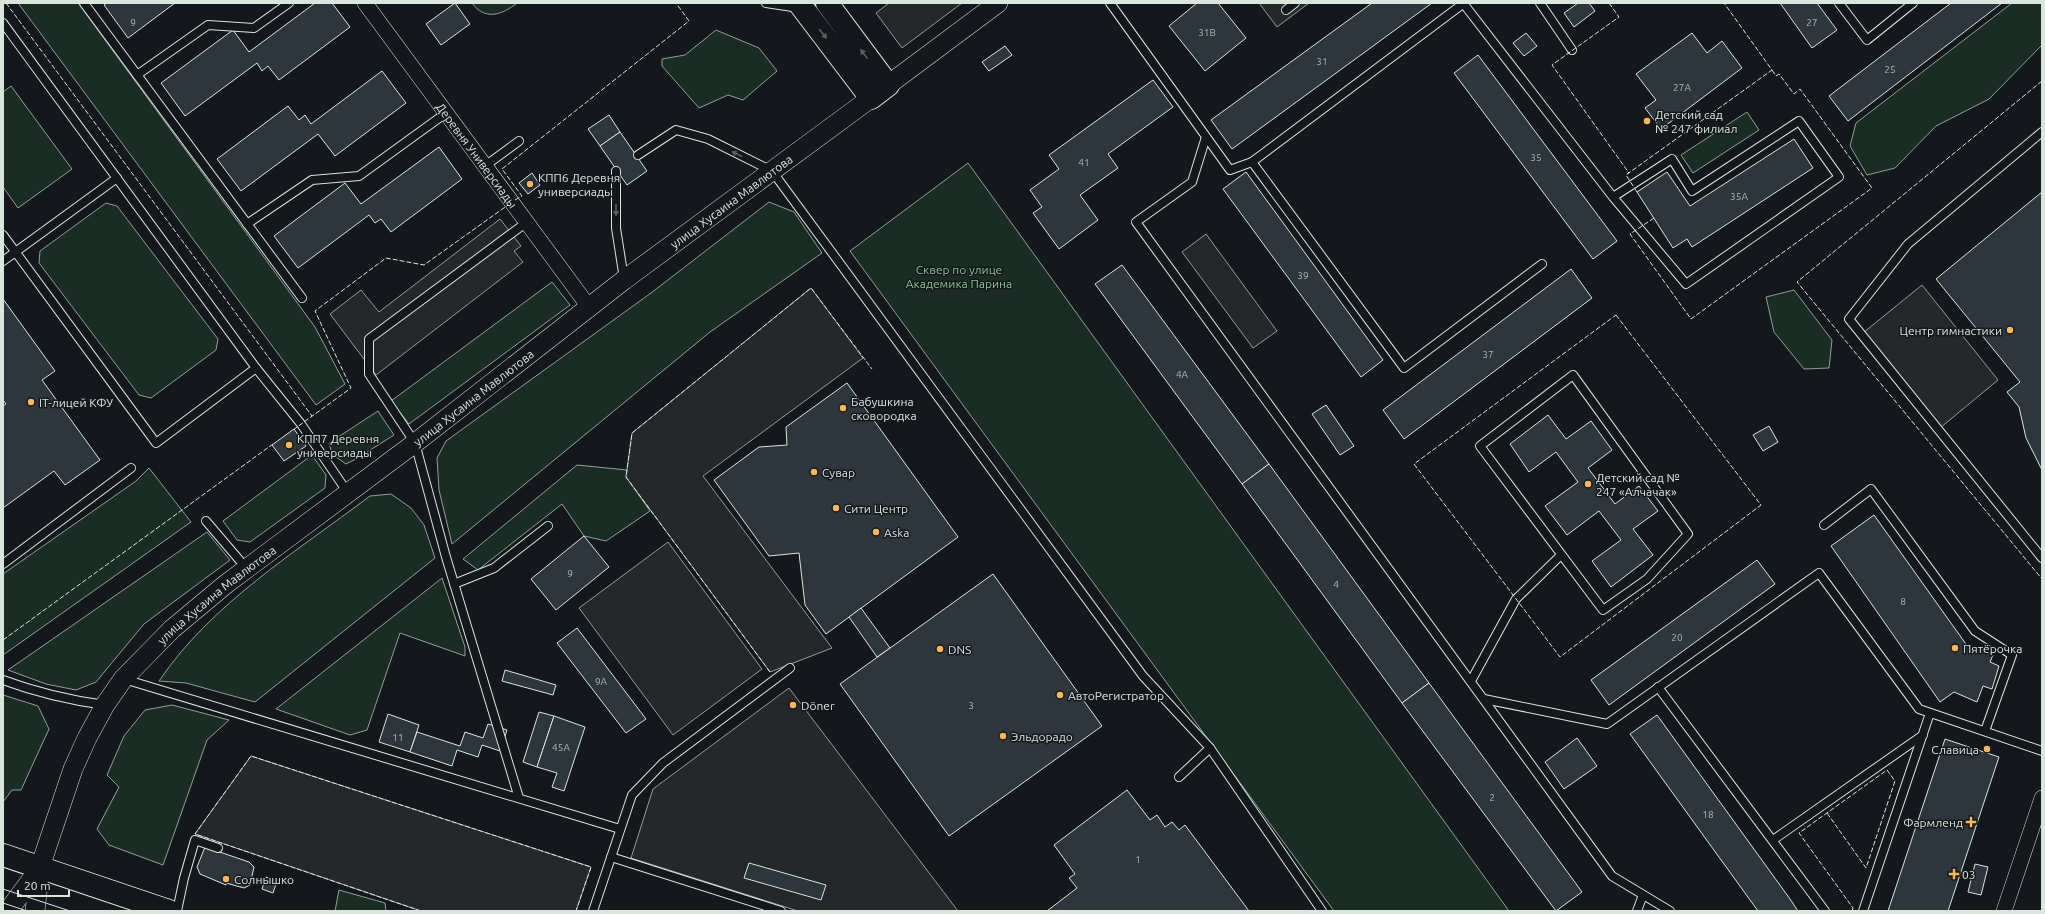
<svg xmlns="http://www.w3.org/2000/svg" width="2045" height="914" font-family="Ubuntu,sans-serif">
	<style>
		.green { fill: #1a2d24; stroke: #939e99 }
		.parking { fill: #24282b; stroke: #939e99 }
		.building { fill: #2c363c; stroke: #d8e6dc }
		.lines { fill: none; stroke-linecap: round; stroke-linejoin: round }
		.service-casing { stroke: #d8e6dc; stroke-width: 10 }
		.minor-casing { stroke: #d8e6dc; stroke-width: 16 }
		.tertiary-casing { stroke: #d8e6dc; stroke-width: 20 }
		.secondary-casing { stroke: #d8e6dc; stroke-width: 24 }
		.primary-casing { stroke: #d8e6dc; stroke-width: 24 }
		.service { stroke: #14181c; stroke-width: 8 }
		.minor { stroke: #14181c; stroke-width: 15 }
		.tertiary { stroke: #14181c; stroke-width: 19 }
		.secondary { stroke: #14181c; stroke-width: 22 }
		.primary { stroke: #14181c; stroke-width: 22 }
		.tram { stroke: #d8e6dc; stroke-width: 1 }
		.fence { stroke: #d8e6dc; stroke-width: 1; stroke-dasharray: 5 2; stroke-linecap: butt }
		.oneway { fill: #59605f }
		.poi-dot { fill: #ffb74d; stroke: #14181c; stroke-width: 1.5 }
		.labels { text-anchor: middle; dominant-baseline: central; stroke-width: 3; stroke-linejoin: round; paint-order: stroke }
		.number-label { font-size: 10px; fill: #adbab4 }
		.poi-label { font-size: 12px; fill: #d8e6dc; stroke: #14181c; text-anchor: start }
		.street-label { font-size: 12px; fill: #d8e6dc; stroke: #14181c }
		.park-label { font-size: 12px; fill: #8ac095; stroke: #14181c }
	</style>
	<rect width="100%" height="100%" fill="#14181c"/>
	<g class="green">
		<path d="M18 3H78L315 327 345 384 316 405Z"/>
		<path d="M472 3H517C502 15 485 21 472 3Z"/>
		<path d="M2012 3H2042V45L1989 99 1936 126 1895 168 1867 175 1850 146 1856 123Z"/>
		<path d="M716 30 759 48 777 71 743 100 728 95 699 108 662 66V59L685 55Z"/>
		<path d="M11 86 72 169 18 208 3 187V92Z"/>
		<path d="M1747 112 1759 130 1693 173 1681 155Z"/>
		<path d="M968 163 1509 911H1334L850 251Z"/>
		<path d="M769 202 794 212 822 253 710 332 452 544 439 490 437 458 446 441 651 293Z"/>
		<path d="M106 203 117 206 218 339 216 350 151 398 139 395 39 263 40 251Z"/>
		<path d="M552 282 570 305 409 424 391 401Z"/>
		<path d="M1794 290 1832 340 1829 368 1804 369 1774 332 1766 297Z"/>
		<path d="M378 411 394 435 356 459 346 464 332 454 329 443Z"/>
		<path d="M312 455 326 475 325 488 250 542 237 540 223 521Z"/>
		<path d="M577 465 627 470 626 477 650 511 606 541 584 536 562 504 478 570 463 559Z"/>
		<path d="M149 468 191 522 3 655V574L136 481Z"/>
		<path d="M391 494 411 508 424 525 435 558 255 702 186 683 159 681C212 603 296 552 370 496Z"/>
		<path d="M207 532 230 560 144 624 96 682 76 690 46 684 8 670Z"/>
		<path d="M442 578 465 647V656L400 633 367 730 350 735 276 709Z"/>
		<path d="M3 695 38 706 49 729 21 790H12L3 802Z"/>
		<path d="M172 705 229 720 207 740 163 865 109 845 97 829 119 787 107 775 124 736 145 710Z"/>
		<path d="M339 890 385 903 386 911H335Z"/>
	</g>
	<g class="parking">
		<path d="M889 3H962L902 48 876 13Z"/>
		<path d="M1259 3H1309L1277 27Z"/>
		<path d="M500 219 521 246 514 251 523 262 376 375 330 314 361 290 379 312Z"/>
		<path d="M1206 234 1277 331 1253 348 1182 252Z"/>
		<path d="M1922 285 1998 380 1940 428 1863 333Z"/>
		<path d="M811 288 863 358 703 476 832 648 770 672 626 477 632 433Z"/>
		<path d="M668 542 762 669 673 735 579 608Z"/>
		<path d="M789 688 958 911H798L631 858 653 789Z"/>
		<path d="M251 756 591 867 576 911H421L195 834Z"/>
	</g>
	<g class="building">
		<path d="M107 3H175L128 38 104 5Z"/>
		<path d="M315 3H332L350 27 279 80 268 66 262 71 257 63 185 116 161 83 233 30 249 52Z"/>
		<path d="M455 3 470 24 441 45 426 24Z"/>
		<path d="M1197 3H1218L1246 38 1205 71 1169 26Z"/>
		<path d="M1372 3H1432L1232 149 1211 120Z"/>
		<path d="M1578 3H1589L1595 11 1574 27 1564 13Z"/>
		<path d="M1780 3H1817L1837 30 1812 48Z"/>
		<path d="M1951 3H2002L1848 121 1829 96Z"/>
		<path d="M1526 33 1537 46 1524 56 1513 43Z"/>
		<path d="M1692 33 1707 53 1722 41 1742 68 1661 129 1645 108 1656 100 1636 74Z"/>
		<path d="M1005 46 1012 55 989 71 982 62Z"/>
		<path d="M1478 55 1617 241 1593 259 1454 73Z"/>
		<path d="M382 71 406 103 335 156 318 134 241 191 217 159 288 106 299 120 305 115 311 124Z"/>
		<path d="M1153 80 1173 107 1108 154 1118 168 1080 195 1098 220 1059 249 1033 213 1042 207 1030 190 1059 169 1049 155Z"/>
		<path d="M609 115 620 132 600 146 588 129Z"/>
		<path d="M620 132 647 171 627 185 600 146Z"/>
		<path d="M1794 139 1813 168 1692 247 1687 239 1673 248 1637 192 1667 172 1690 206Z"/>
		<path d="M439 147 462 179 391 232 381 219 375 223 369 215 298 268 274 236 345 183 361 204Z"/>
		<path d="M1246 172 1383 360 1361 377 1223 189Z"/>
		<path d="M532 173 540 185 528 194 519 183Z"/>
		<path d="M2042 192V470L2026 438 2019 407 2007 392 2020 382 1936 279Z"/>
		<path d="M1122 265 1269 464 1242 484 1095 284Z"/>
		<path d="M1571 269 1592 298 1404 439 1383 410Z"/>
		<path d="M3 299 55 371 42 380 100 460 65 485 54 471 3 508V406L6 404 3 400Z"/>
		<path d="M847 383 958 537 826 634 805 605 799 553 769 556 714 480 759 447 787 445 786 427Z"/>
		<path d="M1326 405 1354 446 1340 455 1312 414Z"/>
		<path d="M1548 415 1566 439 1591 421 1612 450 1588 468 1615 504 1639 486 1658 511 1633 529 1653 555 1611 587 1592 561 1621 540 1599 511 1567 535 1545 506 1578 482 1556 452 1529 472 1510 444Z"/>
		<path d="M1769 426 1778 442 1763 451 1753 435Z"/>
		<path d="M294 429 306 446 284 461 272 445Z"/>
		<path d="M1269 464 1429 683 1402 703 1242 484Z"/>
		<path d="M1874 515 1968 647 1993 655 1990 662 1999 666 1992 689 1983 686 1977 702 1954 692 1940 702 1831 546Z"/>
		<path d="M584 536 609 567 556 610 531 579Z"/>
		<path d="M1757 560 1775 584 1609 705 1591 680Z"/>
		<path d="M993 574 1102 726 949 836 840 684Z"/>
		<path d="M861 608 890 648 877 657 849 617Z"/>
		<path d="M577 628 646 719 626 733 557 643Z"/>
		<path d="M505 670 556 685 553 695 502 681Z"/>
		<path d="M1429 683 1582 892 1556 911 1402 703Z"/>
		<path d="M539 712 554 716 537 767 523 762Z"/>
		<path d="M388 714 419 725 410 752 379 742Z"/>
		<path d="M1657 715 1790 899 1798 911H1758L1630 734Z"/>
		<path d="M554 716 585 727 564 791 552 787 557 773 537 767Z"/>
		<path d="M488 724 507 730 500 751 482 745 478 757 457 750 452 766 410 752 417 732 460 746 465 732 483 738Z"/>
		<path d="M1577 738 1597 766 1564 789 1545 762Z"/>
		<path d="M1945 739 1999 757 1948 911H1888Z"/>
		<path d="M1127 790 1150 820 1157 815 1165 827 1172 822 1179 830 1185 825 1249 911H1047L1077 888 1069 878 1075 874 1054 845Z"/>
		<path d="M205 847 249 862 254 867 250 885 244 888 226 883V885L200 874 197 867Z"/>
		<path d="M749 863 826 885 821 900 744 878Z"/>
		<path d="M1975 864 1988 867 1981 895 1968 892Z"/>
		<path d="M266 877 277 881 273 893 262 889Z"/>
	</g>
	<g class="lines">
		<defs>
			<g id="service">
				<path d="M84 3 302 298"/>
				<path d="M766 3 799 8"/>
				<path d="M1110 3 1230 170 1252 162 1464 3"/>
				<path d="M1463 3 1613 197 1686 284 1839 177 1799 121 1692 191 1672 159 1613 197"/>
				<path d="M1540 3 1572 50"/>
				<path d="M1839 3 1867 40 1913 3"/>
				<path d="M1286 10 1295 3"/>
				<path d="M3 23 256 368 156 443 3 235"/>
				<path d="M137 75 208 25 254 28 289 3"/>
				<path d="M2042 132 1908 244 1849 319 2042 558"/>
				<path d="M1206 137 1192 182 1136 222 1612 876 1670 911"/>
				<path d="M638 155 676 130 708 139 772 171 1143 676 1210 748 1322 911"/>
				<path d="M1252 162 1404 368 1542 264"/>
				<path d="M485 166 519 141"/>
				<path d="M616 171V228L624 279"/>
				<path d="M247 224 312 180 359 176 446 113"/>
				<path d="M3 261 117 178"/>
				<path d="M256 368 301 424 348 493"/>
				<path d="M1573 375 1688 534 1647 579 1603 610 1480 446Z"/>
				<path d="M206 521 247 569"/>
				<path d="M1824 525 1871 489 1975 631 2012 655 1985 731"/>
				<path d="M3 564 131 468"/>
				<path d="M454 584 494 568 548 526"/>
				<path d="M124 679 620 829"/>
				<path d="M3 680C38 693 68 700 105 705"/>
				<path d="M1471 681 1516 599 1561 555"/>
				<path d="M1658 687 1825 911"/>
				<path d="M1484 699 1607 724 1819 573 1919 709 2042 751"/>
				<path d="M1179 777 1210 748"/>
				<path d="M519 798 446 557 415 443 369 374V339L527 222"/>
				<path d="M1773 840 1923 735"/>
				<path d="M611 857 781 911"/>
				<path d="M177 911 184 878 195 840 218 848"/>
				<path d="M593 911 632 795 663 763 790 668"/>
				<path d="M1637 911 1643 895"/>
				<path d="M1863 911 1930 713"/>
			</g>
			<g id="minor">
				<path id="s1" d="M365 3 589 307"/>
				<path d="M2004 911 2042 798"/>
			</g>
			<g id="tertiary">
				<path d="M888 85 998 3"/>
				<path d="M8 911 40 868"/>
				<path id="s2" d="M35 911 40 867 73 769 87 738 105 705 123 679 172 629 226 584 415 443 624 280 871 98"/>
			</g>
			<path id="secondary" d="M799 3 871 98 888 85 827 3"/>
			<path id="primary" d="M3 855 169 911"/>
		</defs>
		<use href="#service" class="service-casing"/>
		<use href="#minor" class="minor-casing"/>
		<use href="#tertiary" class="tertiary-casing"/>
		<use href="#secondary" class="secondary-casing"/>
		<use href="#primary" class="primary-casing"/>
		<use href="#service" class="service"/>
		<use href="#minor" class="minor"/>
		<use href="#tertiary" class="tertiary"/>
		<use href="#secondary" class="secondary"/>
		<use href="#primary" class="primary"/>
		<g class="tram">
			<path d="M3 889 70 911"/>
			<path d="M3 903 27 911"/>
		</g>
		<g class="fence">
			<path d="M6 3 312 416"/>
			<path d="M1609 3 1619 17 1552 65 1629 173"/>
			<path d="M2042 81 1797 282 2042 579"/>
			<path d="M1637 192 1626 175 1772 70 1724 3"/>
			<path d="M515 200 522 196 502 169 689 21 676 3"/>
			<path d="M1654 218 1630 234 1691 319 1872 188 1800 89 1794 94 1779 74 1776 76 1772 70"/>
			<path d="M1616 315 1761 505 1560 657 1414 464Z"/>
			<path d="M293 430 351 388 315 311 386 258 424 265 508 205"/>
			<path d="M3 640 273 444"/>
			<path d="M770 672 626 477 632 433 811 288 872 369"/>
			<path d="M1827 813 1866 868 1895 781 1887 770 1799 833 1853 908 1852 911"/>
			<path d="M421 911 195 834 251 756 591 867 576 911"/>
		</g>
	</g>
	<defs><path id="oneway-solid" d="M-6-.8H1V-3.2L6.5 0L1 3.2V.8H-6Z"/></defs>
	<g class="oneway">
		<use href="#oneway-solid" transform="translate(823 34) rotate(52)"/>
		<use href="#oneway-solid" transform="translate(864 54) rotate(-127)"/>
		<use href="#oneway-solid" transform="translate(737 154) rotate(-154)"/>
		<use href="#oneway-solid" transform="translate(616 210) rotate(90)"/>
	</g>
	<g class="poi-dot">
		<circle cx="1647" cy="121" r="4"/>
		<circle cx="530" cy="184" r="4"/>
		<circle cx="2010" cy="330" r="4"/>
		<circle cx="31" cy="402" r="4"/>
		<circle cx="843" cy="408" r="4"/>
		<circle cx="289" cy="445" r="4"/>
		<circle cx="814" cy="472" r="4"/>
		<circle cx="1588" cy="484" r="4"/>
		<circle cx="836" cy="508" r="4"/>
		<circle cx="876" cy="532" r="4"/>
		<circle cx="1955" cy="648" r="4"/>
		<circle cx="940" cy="649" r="4"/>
		<circle cx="1060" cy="695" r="4"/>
		<circle cx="793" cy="705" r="4"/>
		<circle cx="1003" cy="736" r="4"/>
		<circle cx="1987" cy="749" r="4"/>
		<path d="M1969 816h4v4h4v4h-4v4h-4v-4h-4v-4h4z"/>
		<path d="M1952 868h4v4h4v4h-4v4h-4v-4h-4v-4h4z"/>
		<circle cx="226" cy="879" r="4"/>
	</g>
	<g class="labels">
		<g class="number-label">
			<text x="133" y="22">9</text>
			<text x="1812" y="22">27</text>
			<text x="1207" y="32">31В</text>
			<text x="1322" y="61">31</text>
			<text x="1890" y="69">25</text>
			<text x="1682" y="87">27А</text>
			<text x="1536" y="157">35</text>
			<text x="1084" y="162">41</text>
			<text x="1739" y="196">35А</text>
			<text x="1303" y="275">39</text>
			<text x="1488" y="354">37</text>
			<text x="1182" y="374">4А</text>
			<text x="570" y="573">9</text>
			<text x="1336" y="584">4</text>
			<text x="1903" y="601">8</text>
			<text x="1677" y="637">20</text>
			<text x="601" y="681">9А</text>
			<text x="971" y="705">3</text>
			<text x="398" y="737">11</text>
			<text x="561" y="747">45А</text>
			<text x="1492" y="797">2</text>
			<text x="1708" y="814">18</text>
			<text x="1138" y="859">1</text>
		</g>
		<g class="poi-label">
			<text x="1655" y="114">Детский сад<tspan x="1655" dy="14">№ 247 филиал</tspan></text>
			<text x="538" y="177">КПП6 Деревня<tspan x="538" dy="14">универсиады</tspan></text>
			<text x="2002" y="330" text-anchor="end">Центр гимнастики</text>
			<text x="851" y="401">Бабушкина<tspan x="851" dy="14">сковородка</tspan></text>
			<text x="39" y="402">IT-лицей КФУ</text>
			<text x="297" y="438">КПП7 Деревня<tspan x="297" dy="14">универсиады</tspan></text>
			<text x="822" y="472">Сувар</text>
			<text x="1596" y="477">Детский сад №<tspan x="1596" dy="14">247 «Алчачак»</tspan></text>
			<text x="844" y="508">Сити Центр</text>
			<text x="884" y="532">Aska</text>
			<text x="1963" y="648">Пятёрочка</text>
			<text x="948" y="649">DNS</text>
			<text x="1068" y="695">АвтоРегистратор</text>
			<text x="801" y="705">Döner</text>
			<text x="1011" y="736">Эльдорадо</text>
			<text x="1979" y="749" text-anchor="end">Славица</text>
			<text x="1963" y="822" text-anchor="end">Фармленд</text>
			<text x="1962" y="874">03</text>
			<text x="234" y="879">Солнышко</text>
		</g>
		<g class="street-label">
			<text stroke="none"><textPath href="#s1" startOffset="189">Деревня Универсиады</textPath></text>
			<text stroke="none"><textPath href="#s2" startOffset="1025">улица Хусаина Мавлютова</textPath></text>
			<text stroke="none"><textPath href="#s2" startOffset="701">улица Хусаина Мавлютова</textPath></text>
			<text stroke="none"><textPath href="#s2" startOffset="377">улица Хусаина Мавлютова</textPath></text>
		</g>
		<g class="park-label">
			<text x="959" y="269">Сквер по улице<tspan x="959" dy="14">Академика Парина</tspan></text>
		</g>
	</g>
	<rect width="2045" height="914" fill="none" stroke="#d8e6dc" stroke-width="8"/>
	<path d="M18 890v6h51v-6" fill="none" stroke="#d8e6dc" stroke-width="2"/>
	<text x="24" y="890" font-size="12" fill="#d8e6dc" stroke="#14181c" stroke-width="3" paint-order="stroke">20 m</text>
</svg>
